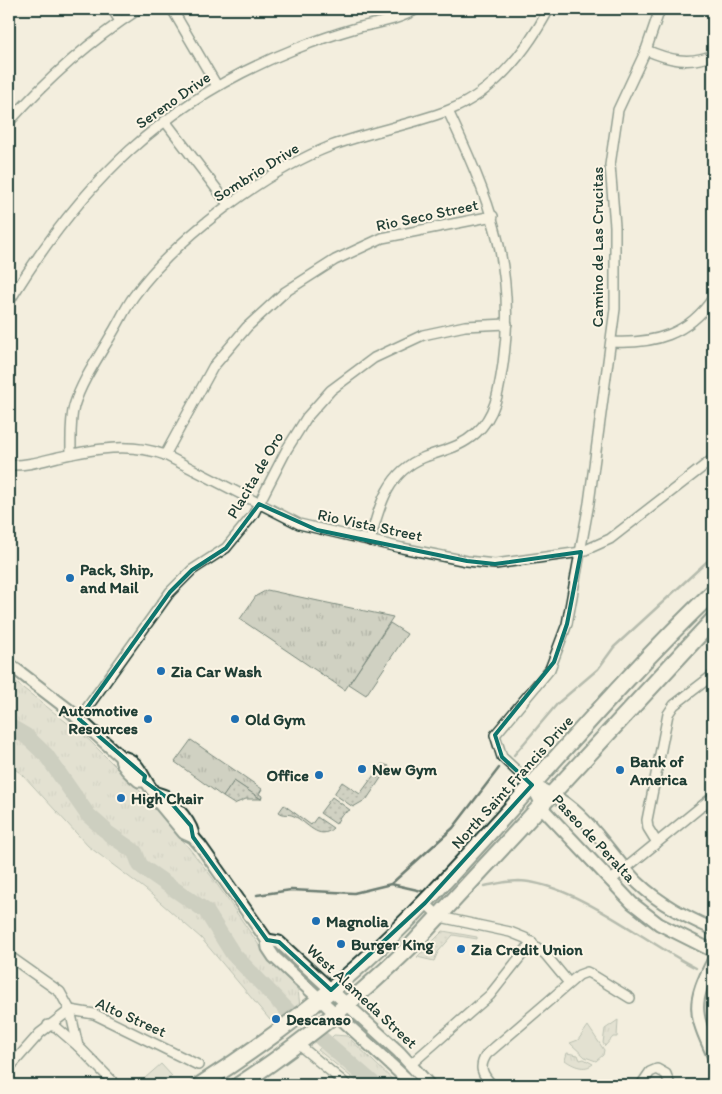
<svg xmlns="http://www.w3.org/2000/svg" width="722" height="1094" font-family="Itim,sans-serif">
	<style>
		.grass { fill: #d0d1c2; stroke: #78877b }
		.park { fill: url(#park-tufts); stroke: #78877b }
		.garden { fill: url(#garden-dots); stroke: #78877b }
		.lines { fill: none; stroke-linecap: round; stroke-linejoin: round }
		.stream { stroke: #6c7d72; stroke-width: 2.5 }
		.river { stroke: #a0a89b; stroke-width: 16 }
		.street-casing { stroke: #1f3d34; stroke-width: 12 }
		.secondary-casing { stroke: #1f3d34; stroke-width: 15 }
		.highway-casing { stroke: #1f3d34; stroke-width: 19 }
		.street { stroke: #fcf5e5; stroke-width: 9 }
		.secondary { stroke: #fcf5e5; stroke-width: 11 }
		.highway { stroke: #fcf5e5; stroke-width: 15 }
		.marked { fill: none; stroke: #0f766e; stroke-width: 4; stroke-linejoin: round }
		.poi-dot { fill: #1f6fb2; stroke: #fcf5e5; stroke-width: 2 }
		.labels { text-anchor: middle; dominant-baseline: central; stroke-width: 4; stroke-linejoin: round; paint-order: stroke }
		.street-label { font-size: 16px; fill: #1f3d34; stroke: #fcf5e5 }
		.poi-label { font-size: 16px; font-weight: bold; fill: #1f3d34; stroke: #fcf5e5; text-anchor: start }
	</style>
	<defs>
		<pattern id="park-tufts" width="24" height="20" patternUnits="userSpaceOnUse" patternTransform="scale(1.25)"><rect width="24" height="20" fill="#d0d1c2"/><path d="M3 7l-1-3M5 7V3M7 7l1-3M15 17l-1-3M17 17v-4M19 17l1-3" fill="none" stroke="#b2b4a7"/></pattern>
		<pattern id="garden-dots" width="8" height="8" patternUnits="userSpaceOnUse" patternTransform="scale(1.25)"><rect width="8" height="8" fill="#d0d1c2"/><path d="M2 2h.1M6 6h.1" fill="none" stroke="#b2b4a7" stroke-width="1.8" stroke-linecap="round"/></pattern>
	</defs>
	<rect width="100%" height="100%" fill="#f3eede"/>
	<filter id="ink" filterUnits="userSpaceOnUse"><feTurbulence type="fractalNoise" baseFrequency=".02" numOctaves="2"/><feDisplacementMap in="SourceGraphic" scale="10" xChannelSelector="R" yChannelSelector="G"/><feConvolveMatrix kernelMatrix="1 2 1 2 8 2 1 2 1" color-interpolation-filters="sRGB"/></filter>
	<g filter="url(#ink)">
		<g class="grass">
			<path d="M390 623 407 634 366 695 349 684Z"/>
			<path d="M588 1026 604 1050 603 1055 596 1061 585 1057 570 1043 578 1040Z"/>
			<path d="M161 1064 172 1076 161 1085H137Z"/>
		</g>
		<g class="park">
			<path d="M267 590 393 617 345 690 240 619 256 596Z"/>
			<path d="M9 677 89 740 157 808 212 877 272 964 298 990 300 1006 280 1020H270L201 938 145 889 88 846 23 775 9 765Z"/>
			<path d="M191 740 262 789 259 794 262 796 261 799 234 781 223 797 175 762Z"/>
			<path d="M618 1020 617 1037H613L605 1046 603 1043 605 1029Z"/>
			<path d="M334 1035 347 1036 398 1085H361L318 1050Z"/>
			<path d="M567 1053 578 1055 580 1060 584 1059 593 1064C585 1071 573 1066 565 1060Z"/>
		</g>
		<g class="garden">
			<path d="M382 764 389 766 367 799 353 807 334 794 342 782 360 794Z"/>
			<path d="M234 781 261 799H246L234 804 223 797Z"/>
			<path d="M332 797 350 810 341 815 336 824 320 813Z"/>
			<path d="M284 805 311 825 317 817 333 828C319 842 307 822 294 816 288 813 284 816 279 812Z"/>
			<path d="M443 931 477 937V939L453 935 438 952 434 961 417 957Z"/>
		</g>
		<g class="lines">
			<g class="stream">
				<path d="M514 755 558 703 598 669 614 647 713 556"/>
				<path d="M391 884 422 891"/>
				<path d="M485 886C496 884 508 881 519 881 575 883 646 943 696 968"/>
				<path d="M257 895 291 890 354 893 391 884 453 828 499 768"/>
			</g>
			<g class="river">
				<path d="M9 726 26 736 46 755 88 815 105 830"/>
				<path d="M109 834 135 852 140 865 145 869 206 911 233 954 289 1012"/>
				<path d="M322 1039 375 1085"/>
			</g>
			<defs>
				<g id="street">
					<path d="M112 9 120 21"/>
					<path d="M172 9 217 86"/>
					<path d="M646 50C669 60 689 65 713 55"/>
					<path d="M165 121 228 204"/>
					<path d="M9 122C48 78 90 41 139 9"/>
					<path d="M9 302C80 184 165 100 295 49 315 41 335 34 356 28 377 23 399 20 417 9"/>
					<path d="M612 342C654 344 688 335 713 298"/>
					<path d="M71 454C71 438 70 421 74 406 82 380 100 355 113 332 120 320 126 307 134 296 176 238 264 172 331 146 369 132 409 125 447 111 494 93 526 52 549 9"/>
					<path d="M165 455 213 367 247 327 285 292 335 260 382 238 493 216"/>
					<path d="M9 465C26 466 42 461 58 457 94 449 130 442 165 455L299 524 402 548 467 561 495 564 581 552 610 539 713 459"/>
					<path d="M370 541C379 506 388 471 425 457 444 450 461 447 476 433 496 415 499 390 503 364 517 266 489 198 448 111"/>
					<path d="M79 719 170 592 192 570 226 548 253 515 287 449 307 417 331 390 374 358 423 335 465 326 507 324"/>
					<path d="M532 785 502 757 495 735 550 669 567 624 589 503 615 309V226L610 165 618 110 646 50 660 9"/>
					<path d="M656 841 648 828 647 820 668 714 674 705 713 675"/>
					<path d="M610 881 713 797"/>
					<path d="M425 903 440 917 510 932 525 938 545 954 569 983"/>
					<path d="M9 956 60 992 70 1010 94 1014 198 1065"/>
					<path d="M48 1025 56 1027 78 1046"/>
					<path d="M298 1044 347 1085"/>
					<path d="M411 1064 490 995 532 942"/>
					<path d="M9 1068 40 1033 70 1010 78 1046 116 1085"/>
					<path d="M492 1085C482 1074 478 1067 487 1054L579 975 587 972 591 974 630 998"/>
					<path d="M641 1085 650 1072 657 1069 666 1074 670 1085"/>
				</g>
				<g id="secondary">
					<path d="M9 664 69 710 121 757C140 759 143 781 154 792 158 794 161 794 165 796 174 804 194 825 193 837"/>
					<path d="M121 757C121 767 132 775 139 781H144"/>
					<path d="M532 785 545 811 632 903 659 924 713 951"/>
					<path d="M532 785C541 789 551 793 559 799 592 820 611 856 638 883 660 904 686 917 713 929"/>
					<path d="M156 794 159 803 184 833 193 837 200 845 267 940 268 948 274 957 413 1085"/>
					<path d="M267 940 279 942 399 1052 429 1085"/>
					<path d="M713 961C692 1003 693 1012 713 1055"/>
				</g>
				<g id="highway">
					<path d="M200 1085C282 1033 358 973 425 902 523 800 611 689 713 592"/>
					<path d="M239 1085C301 1044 359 997 412 945L713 620"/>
				</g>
			</defs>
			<use href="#street" class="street-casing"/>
			<use href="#secondary" class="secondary-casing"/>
			<use href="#highway" class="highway-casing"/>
			<use href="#street" class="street"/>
			<use href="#secondary" class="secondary"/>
			<use href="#highway" class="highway"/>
		</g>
	</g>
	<path d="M0 0H722V1094H0ZM259 504 317 530 467 561 495 564 581 552 567 624 554 662 495 735 502 757 532 785 425 903 331 990 279 942 267 940 193 837 191 826 166 797 144 781 145 776 79 719 170 592 192 570 226 548Z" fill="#f3eede" fill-opacity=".55" fill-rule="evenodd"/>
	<path class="marked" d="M259 504 317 530 467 561 495 564 581 552 567 624 554 662 495 735 502 757 532 785 425 903 331 990 279 942 267 940 193 837 191 826 166 797 144 781 145 776 79 719 170 592 192 570 226 548Z"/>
	<g class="poi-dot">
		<circle cx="70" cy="578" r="5"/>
		<circle cx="161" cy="671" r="5"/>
		<circle cx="148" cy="719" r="5"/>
		<circle cx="235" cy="719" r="5"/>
		<circle cx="362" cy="769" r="5"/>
		<circle cx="620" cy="770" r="5"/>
		<circle cx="319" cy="775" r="5"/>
		<circle cx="121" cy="798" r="5"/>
		<circle cx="316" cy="921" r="5"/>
		<circle cx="341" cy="944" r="5"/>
		<circle cx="461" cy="949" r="5"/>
		<circle cx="276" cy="1019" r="5"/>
	</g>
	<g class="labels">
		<g class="street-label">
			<text transform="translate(173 100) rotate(-35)">Sereno Drive</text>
			<text transform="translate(256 172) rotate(-32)">Sombrio Drive</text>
			<text transform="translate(427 215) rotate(-12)">Rio Seco Street</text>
			<text transform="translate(597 247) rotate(-90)">Camino de Las Crucitas</text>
			<text transform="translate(255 475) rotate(-60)">Placita de Oro</text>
			<text transform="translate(370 525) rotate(12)">Rio Vista Street</text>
			<text transform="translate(512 782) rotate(-48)">North Saint Francis Drive</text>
			<text transform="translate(594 838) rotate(47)">Paseo de Peralta</text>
			<text transform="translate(362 996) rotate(43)">West Alameda Street</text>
			<text transform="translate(131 1017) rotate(24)">Alto Street</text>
		</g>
		<g class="poi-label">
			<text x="80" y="569">Pack, Ship,<tspan x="80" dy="18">and Mail</tspan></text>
			<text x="171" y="671">Zia Car Wash</text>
			<text x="138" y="710" text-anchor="end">Automotive<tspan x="138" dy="18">Resources</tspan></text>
			<text x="245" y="719">Old Gym</text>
			<text x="630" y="761">Bank of<tspan x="630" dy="18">America</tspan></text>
			<text x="372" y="769">New Gym</text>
			<text x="309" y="775" text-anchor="end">Office</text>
			<text x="131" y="798">High Chair</text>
			<text x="326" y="921">Magnolia</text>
			<text x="351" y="944">Burger King</text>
			<text x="471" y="949">Zia Credit Union</text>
			<text x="286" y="1019">Descanso</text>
		</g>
	</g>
	<rect width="722" height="1094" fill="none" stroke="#fcf5e5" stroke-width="30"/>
	<rect x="15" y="15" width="692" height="1064" fill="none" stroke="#1f3d34" stroke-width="2" filter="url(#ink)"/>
</svg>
